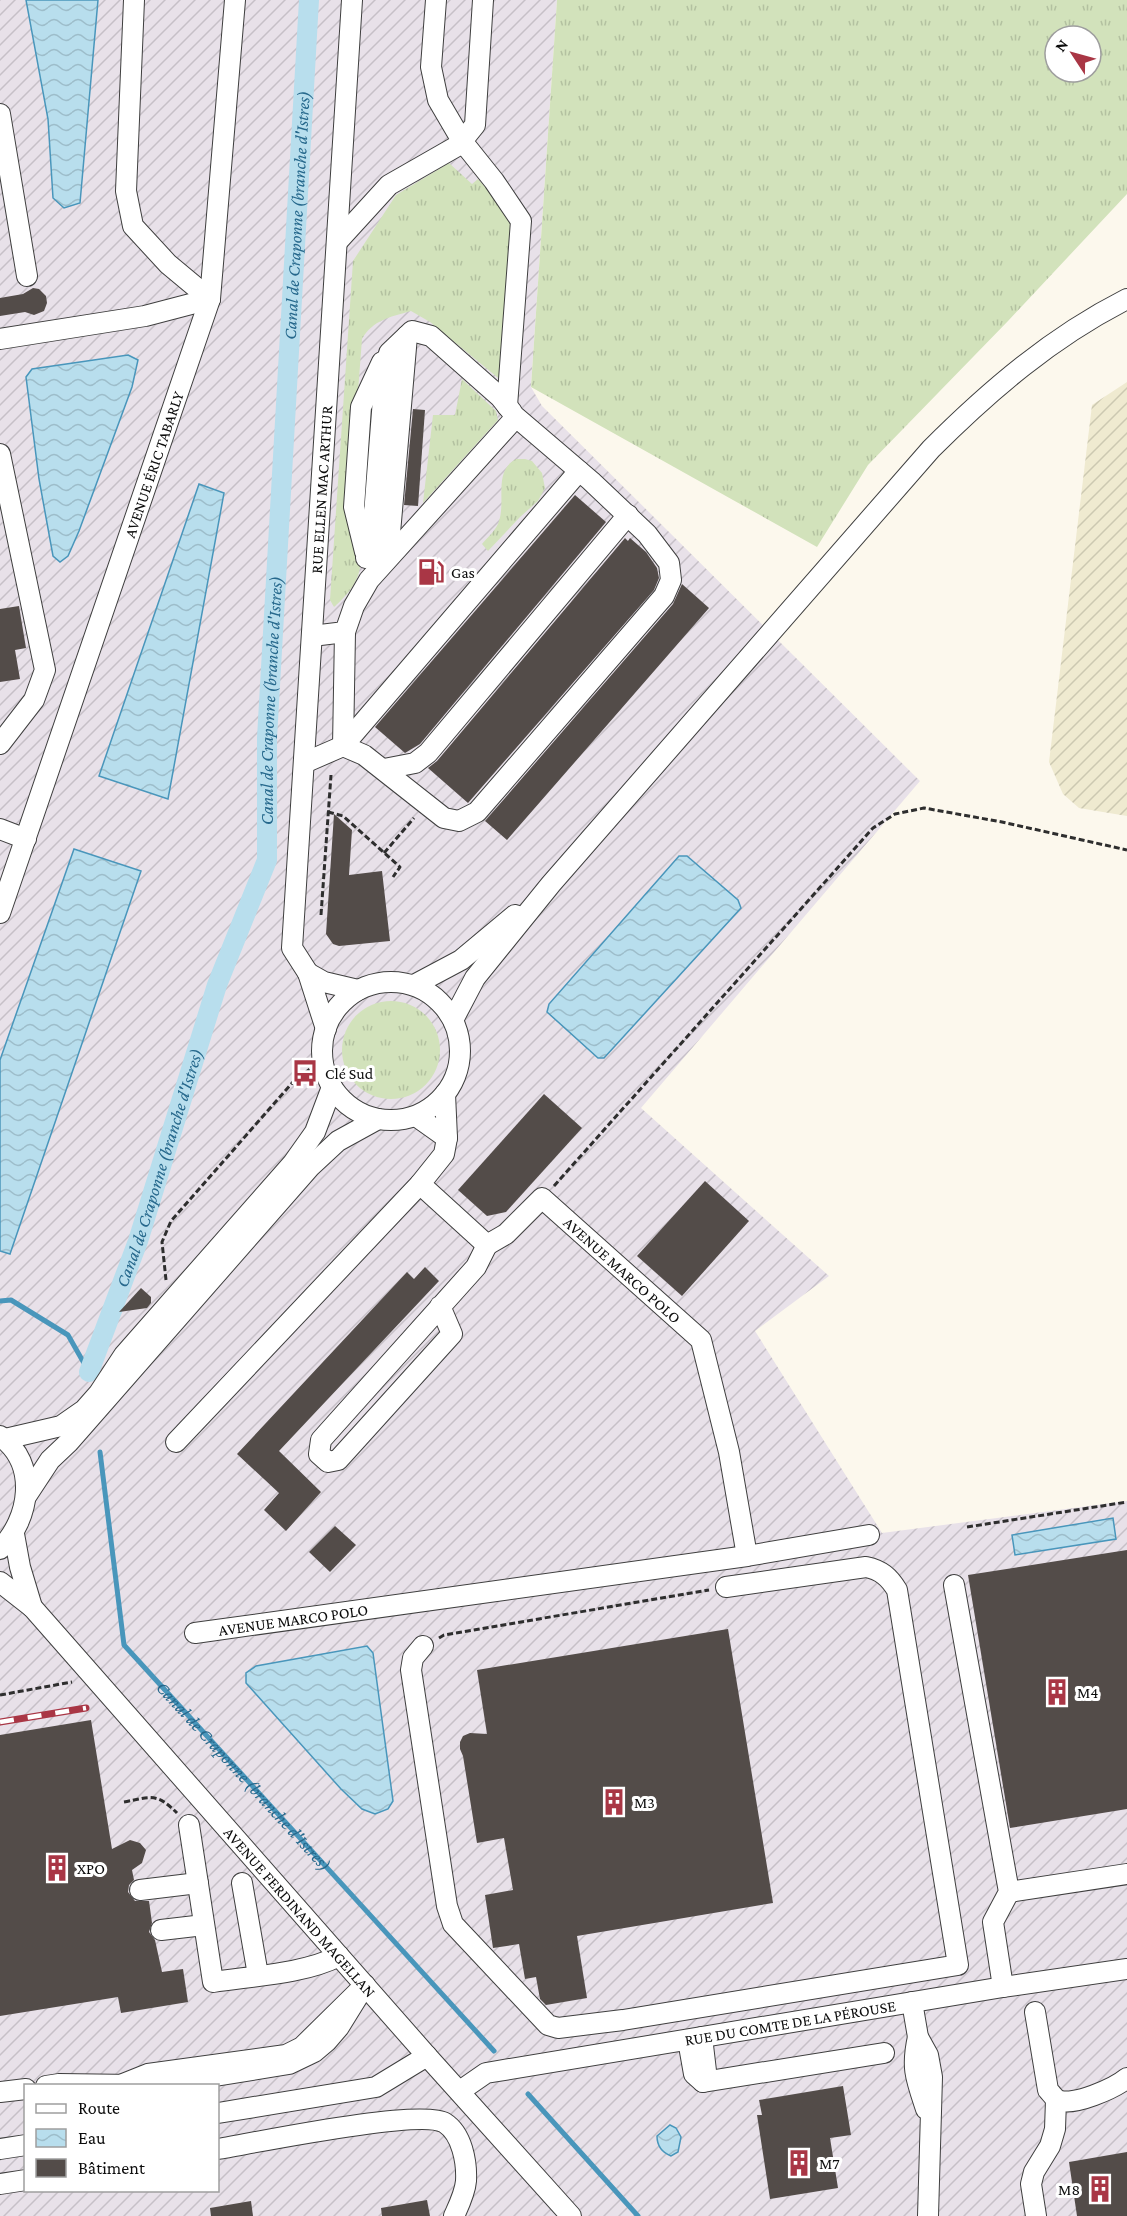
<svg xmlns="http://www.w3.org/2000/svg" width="1127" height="2216" font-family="'Crimson Pro',serif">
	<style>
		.industrial { fill: url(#industrial-furrows); fill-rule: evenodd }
		.farmland { fill: url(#farmland-furrows) }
		.grass { fill: url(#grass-tufts); fill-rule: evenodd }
		.water { fill: url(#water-waves); stroke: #4996bb; stroke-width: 1.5 }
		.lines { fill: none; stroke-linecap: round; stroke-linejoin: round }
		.stream { stroke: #4996bb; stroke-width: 5 }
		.canal { stroke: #b8deed; stroke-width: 20 }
		.building { fill: #534c49 }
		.minor-casing { stroke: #3f3f3f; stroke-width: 22 }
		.path { stroke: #2e2e2e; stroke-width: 3; stroke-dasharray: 6 3; stroke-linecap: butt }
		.minor { stroke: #fff; stroke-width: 20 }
		.rail-casing { stroke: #a93645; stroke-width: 7 }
		.rail { stroke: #fff; stroke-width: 4.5; stroke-dasharray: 14; stroke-linecap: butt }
		.labels { text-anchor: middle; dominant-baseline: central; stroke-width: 6; stroke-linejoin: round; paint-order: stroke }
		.street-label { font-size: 16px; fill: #0c0c0c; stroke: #fff }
		.poi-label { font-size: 16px; fill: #0c0c0c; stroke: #fff; text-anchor: start }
		.water-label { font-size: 18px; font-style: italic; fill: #26688c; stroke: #fff }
	</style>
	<defs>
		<pattern id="industrial-furrows" width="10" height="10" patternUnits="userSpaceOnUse" patternTransform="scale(1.5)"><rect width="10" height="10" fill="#e8e1e9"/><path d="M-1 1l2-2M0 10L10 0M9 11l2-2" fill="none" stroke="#c6c0c7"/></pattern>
		<pattern id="farmland-furrows" width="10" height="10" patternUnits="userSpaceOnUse" patternTransform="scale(1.5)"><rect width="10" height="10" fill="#efead0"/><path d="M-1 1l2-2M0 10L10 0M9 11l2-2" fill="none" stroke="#ccc8b1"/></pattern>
		<pattern id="grass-tufts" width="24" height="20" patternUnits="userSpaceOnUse" patternTransform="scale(1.5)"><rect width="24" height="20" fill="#d2e2bb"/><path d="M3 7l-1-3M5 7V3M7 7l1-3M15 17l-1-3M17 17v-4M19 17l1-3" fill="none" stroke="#b3c1a0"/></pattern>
		<pattern id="water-waves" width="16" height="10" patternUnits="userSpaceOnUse" patternTransform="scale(1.5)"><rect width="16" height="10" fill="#b8deed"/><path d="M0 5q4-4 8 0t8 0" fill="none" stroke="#9dbdca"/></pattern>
	</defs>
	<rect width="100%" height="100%" fill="#fcf8ed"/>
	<path class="industrial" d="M0 0H557L531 387 542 406 920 781 641 1108 829 1276 755 1331 882 1533 1127 1501V2216H0ZM26 2086H218V2190H26Z"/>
	<path class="farmland" d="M1127 382V816L1079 808 1063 794 1049 762 1092 405Z"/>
	<g class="grass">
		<path d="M557 0H1127V194L1008 321 868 465 817 547 531 387ZM1055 36H1091V72H1055Z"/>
		<path d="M449 163 472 184 478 179 503 207 513 225 503 382 430 322 411 311C390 317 373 320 362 339L348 524C350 534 357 542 359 552 365 575 350 593 334 607L330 600 353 261 396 195Z"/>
		<path d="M462 379 496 411 498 420 423 503 433 415H455Z"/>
		<path d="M516 459H525L532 461 542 473 545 488 538 501 520 517 488 551 482 544C488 537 497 529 499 521 506 500 493 471 516 459Z"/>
		<circle cx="391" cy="1050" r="49"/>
	</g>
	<g class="water">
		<path d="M26 0H98L80 203 64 208 53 198 48 119Z"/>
		<path d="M128 355 138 360 132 387 79 531 68 556 60 562 53 556 39 479 26 377 32 369Z"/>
		<path d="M199 484 224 493 168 799 99 776Z"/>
		<path d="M74 849 141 871 10 1254 0 1251V1060Z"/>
		<path d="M679 856H687L738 900 741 908 604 1058H598L547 1012 549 1004Z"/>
		<path d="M1113 1518 1116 1539 1015 1555 1012 1535Z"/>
		<path d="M367 1646 373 1653 393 1801 388 1809 375 1814 362 1809 341 1789 246 1683V1673L256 1666Z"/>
		<path d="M670 2125 676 2128 681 2137 678 2152 671 2156C661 2152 657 2146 657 2136Z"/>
	</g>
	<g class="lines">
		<g class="stream">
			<path d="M0 1301 11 1300 68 1335 89 1372"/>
			<path id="s1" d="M100 1452 124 1645 494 2051"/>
			<path d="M528 2094 638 2216"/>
		</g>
		<path class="canal" id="s2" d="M89 1372 138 1241 217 985 267 860V738L309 0"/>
	</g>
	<g class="building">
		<path d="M33 288 39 289 46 296 47 303 44 311 34 315 25 312 0 316V298L23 294Z"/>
		<path d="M413 409 425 410 418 506 404 505Z"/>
		<path d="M575 495 606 522 420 744 405 753 375 727Z"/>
		<path d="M625 538 628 541 630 538 646 552 657 568 659 578 654 590 468 803 428 768 437 761Z"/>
		<path d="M682 584 709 608 507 840 485 821 673 604Z"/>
		<path d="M19 606 26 648 15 650 20 679 0 682V609Z"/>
		<path d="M334 814 352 830 349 875 382 871 390 941 339 946 333 944 326 934Z"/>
		<path d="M544 1094 582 1128 506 1212 487 1216 458 1190Z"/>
		<path d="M705 1181 749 1221 682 1296 637 1256Z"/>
		<path d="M425 1267 439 1281 279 1451 321 1492 286 1531 264 1510 279 1493 237 1454 407 1272 414 1279Z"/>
		<path d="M141 1288 151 1297V1303L147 1308 119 1312Z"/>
		<path d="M335 1526 356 1545 330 1572 309 1552Z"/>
		<path d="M1127 1550V1809L1010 1828 968 1575Z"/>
		<path d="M728 1629 773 1903 577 1936 587 1998 546 2005 540 1999 536 1977 525 1979 519 1944 493 1948 485 1895 513 1890 504 1838 477 1843 463 1756 460 1749V1742L463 1736 470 1733 487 1734 477 1670Z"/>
		<path d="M91 1720 112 1849 130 1840 140 1843 146 1850 142 1863 132 1870 134 1880 129 1885 128 1892 135 1901H149L152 1923 149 1932 155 1940 162 1972 183 1969 188 2002 121 2013 118 1997 0 2016V1735Z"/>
		<path d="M843 2086 851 2135 830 2138 838 2188 770 2199 757 2115H762L759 2100Z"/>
		<path d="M1127 2152V2216H1077L1069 2162Z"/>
		<path d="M427 2200 430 2216H382L381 2208Z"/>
		<path d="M251 2201 253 2216H211L210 2208Z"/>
	</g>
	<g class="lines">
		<defs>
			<g id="minor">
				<path d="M134 0 126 191 133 226 168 264 210 299"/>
				<path d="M436 0 431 67 438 100 462 141 494 181 521 221 507 406"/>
				<path d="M0 114 27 276"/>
				<path d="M337 242 389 185 459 145 475 125 483 0"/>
				<path d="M0 339 145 316 210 299"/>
				<path d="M0 454 45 670 34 700 0 744"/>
				<path d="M365 552 354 507 361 407 382 362"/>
				<path d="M371 554 390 533 407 336"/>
				<path d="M366 558 371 554 383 399 389 353 412 331 431 336 500 397 512 412"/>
				<path d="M343 746 579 471"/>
				<path d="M343 746 345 632"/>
				<path d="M304 763 343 746 364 755 444 818 459 821 477 812 664 596 671 580 669 563 647 534 591 481 516 417 369 580 354 606 345 632 312 636"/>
				<path d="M384 769 415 763 428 753 628 515"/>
				<path d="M0 829 26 839"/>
				<path id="s3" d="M0 913 210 299 235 0"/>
				<path id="s4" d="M308 973 292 948 352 0"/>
				<circle cx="391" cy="1051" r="69"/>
				<path d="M414 985 461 960 515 915"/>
				<path d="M453 1020 475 978 551 884 931 449C990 390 1052 337 1127 299"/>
				<path d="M326 1029 308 973 324 982 358 990"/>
				<path d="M416 1116 447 1138 445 1094"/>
				<path id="s5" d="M447 1138 444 1154 420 1184 487 1245 506 1234 542 1198 701 1340 729 1452 747 1556"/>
				<path d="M440 1306 452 1334 338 1460 328 1462 319 1454 321 1440 476 1267 487 1245"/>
				<path d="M0 1436C39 1464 30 1519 0 1549"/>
				<path d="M5 1439 61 1426 84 1410 99 1393 124 1355 293 1163 315 1132 332 1087"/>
				<path d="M176 1442 420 1184"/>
				<path d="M27 1495 50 1460 69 1442 310 1167 338 1141 378 1119"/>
				<path d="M0 1582 32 1607 20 1567 14 1534"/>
				<path d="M954 1585 1009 1892 993 1922 1003 1987"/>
				<path id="s6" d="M32 1607 427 2056 571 2216"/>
				<path id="s7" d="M195 1633 747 1556 869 1535"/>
				<path d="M423 1646 413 1658 411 1670 447 1906 453 1924 548 2025 558 2028 623 2020 958 1965 897 1590C889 1577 881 1570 866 1567L726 1587"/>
				<path d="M189 1825 213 1982C252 1976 304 1974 339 1956"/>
				<path d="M242 1883 258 1975"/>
				<path d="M140 1890 198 1883"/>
				<path d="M1009 1892 1127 1874"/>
				<path d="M161 1930 204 1925"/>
				<path d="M912 2002 918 2037 928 2055 932 2077 928 2216"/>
				<path d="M1035 2012 1048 2090C1051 2093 1054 2098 1058 2100 1073 2107 1115 2088 1127 2078"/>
				<path d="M918 2037C911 2068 916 2079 926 2109"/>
				<path d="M688 2040 694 2074 703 2082 706 2071 702 2037"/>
				<path d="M703 2082 884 2053"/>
				<path d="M123 2084 148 2074 286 2055 302 2047 365 1985 339 2027 327 2041 314 2052 289 2064 153 2086"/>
				<path d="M46 2086 59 2084 134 2085"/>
				<path id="s8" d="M460 2091 486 2073 1003 1987 1127 1969"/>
				<path d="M0 2092 26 2089"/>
				<path d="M218 2113 376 2087 427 2056"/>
				<path d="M0 2149 26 2145"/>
				<path d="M218 2149C254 2143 421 2108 445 2123 462 2134 467 2162 466 2181 465 2193 459 2205 454 2216"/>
				<path d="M0 2184 26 2180"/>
				<path d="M1036 2216 1031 2184 1034 2172 1050 2146 1055 2129 1056 2100"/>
			</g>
		</defs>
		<use href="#minor" class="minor-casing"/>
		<g class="path">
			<path d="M328 812 343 816 400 867 393 877"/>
			<path d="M384 853 414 818"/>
			<path d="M321 915 331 775"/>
			<path d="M554 1186 873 828 895 814 924 808 1002 822 1127 850"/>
			<path d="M166 1280 162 1242 171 1221 293 1082 323 1059"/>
			<path d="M967 1527 1127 1502"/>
			<path d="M439 1638 444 1635 709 1590"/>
			<path d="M0 1695 72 1682"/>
			<path d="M124 1802C151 1797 156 1792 177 1813"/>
		</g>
		<use href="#minor" class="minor"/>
		<defs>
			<path id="rail" d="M0 1722 86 1708"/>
		</defs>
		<use href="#rail" class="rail-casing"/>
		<use href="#rail" class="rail"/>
	</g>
	<defs>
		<symbol id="fuel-bare" viewBox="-9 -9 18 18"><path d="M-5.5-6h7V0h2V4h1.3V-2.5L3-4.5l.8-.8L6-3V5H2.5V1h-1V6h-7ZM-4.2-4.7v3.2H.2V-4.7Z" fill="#a93645" stroke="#fff" stroke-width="2.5" paint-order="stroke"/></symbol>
		<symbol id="bus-bare" viewBox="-9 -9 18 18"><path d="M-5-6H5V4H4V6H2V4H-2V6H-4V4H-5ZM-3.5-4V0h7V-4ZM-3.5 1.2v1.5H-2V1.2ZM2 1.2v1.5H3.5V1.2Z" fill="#a93645" stroke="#fff" stroke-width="2.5" paint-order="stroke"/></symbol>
		<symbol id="building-bare" viewBox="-9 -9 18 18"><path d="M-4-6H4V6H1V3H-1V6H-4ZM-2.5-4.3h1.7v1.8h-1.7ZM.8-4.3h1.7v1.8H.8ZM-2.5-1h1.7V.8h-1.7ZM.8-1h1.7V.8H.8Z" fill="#a93645" stroke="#fff" stroke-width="2.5" paint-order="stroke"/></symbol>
	</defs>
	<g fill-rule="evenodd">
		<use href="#fuel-bare" x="412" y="553" width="38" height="38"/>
		<use href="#bus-bare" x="286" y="1054" width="38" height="38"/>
		<use href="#building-bare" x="1038" y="1673" width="38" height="38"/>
		<use href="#building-bare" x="595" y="1783" width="38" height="38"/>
		<use href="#building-bare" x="38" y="1849" width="38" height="38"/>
		<use href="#building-bare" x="780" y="2144" width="38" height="38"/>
		<use href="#building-bare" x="1081" y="2170" width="38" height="38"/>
	</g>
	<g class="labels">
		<g class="street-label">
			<text stroke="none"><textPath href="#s3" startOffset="474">AVENUE ÉRIC TABARLY</textPath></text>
			<text stroke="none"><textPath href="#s4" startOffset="489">RUE ELLEN MAC ARTHUR</textPath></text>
			<text stroke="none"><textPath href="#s5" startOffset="326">AVENUE MARCO POLO</textPath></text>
			<text stroke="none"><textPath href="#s7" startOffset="99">AVENUE MARCO POLO</textPath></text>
			<text stroke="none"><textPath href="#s6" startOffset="406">AVENUE FERDINAND MAGELLAN</textPath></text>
			<text stroke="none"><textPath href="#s8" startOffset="340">RUE DU COMTE DE LA PÉROUSE</textPath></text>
		</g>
		<g class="poi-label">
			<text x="451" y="572">Gas</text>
			<text x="325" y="1073">Clé Sud</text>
			<text x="1077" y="1692">M4</text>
			<text x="634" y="1802">M3</text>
			<text x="77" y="1868">XPO</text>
			<text x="819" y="2163">M7</text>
			<text x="1080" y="2189" text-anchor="end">M8</text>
		</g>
		<g class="water-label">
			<text stroke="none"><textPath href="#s2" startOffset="1188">Canal de Craponne (branche d'Istres)</textPath></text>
			<text stroke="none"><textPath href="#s2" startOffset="702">Canal de Craponne (branche d'Istres)</textPath></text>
			<text stroke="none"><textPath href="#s2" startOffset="216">Canal de Craponne (branche d'Istres)</textPath></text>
			<text stroke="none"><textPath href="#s1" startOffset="372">Canal de Craponne (branche d'Istres)</textPath></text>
		</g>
	</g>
	<rect x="24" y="2084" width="195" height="108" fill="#ffffff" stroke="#9e9e9e" stroke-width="1.5"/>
	<rect x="36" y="2104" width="30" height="9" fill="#ffffff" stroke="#9e9e9e" stroke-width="1.5"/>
	<text x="78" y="2114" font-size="18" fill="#0c0c0c">Route</text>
	<rect x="36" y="2129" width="30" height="18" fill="url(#water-waves)" stroke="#9e9e9e" stroke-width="1.5"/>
	<text x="78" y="2144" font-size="18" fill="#0c0c0c">Eau</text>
	<rect x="36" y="2159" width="30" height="18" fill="#534c49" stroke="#9e9e9e" stroke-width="1.5"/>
	<text x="78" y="2174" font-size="18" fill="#0c0c0c">Bâtiment</text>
	<g transform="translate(1073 54) rotate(306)"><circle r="28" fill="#ffffff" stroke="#9e9e9e" stroke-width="1.5"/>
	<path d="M0-4.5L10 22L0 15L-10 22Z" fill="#a93645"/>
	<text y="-9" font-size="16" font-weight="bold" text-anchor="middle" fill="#0c0c0c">N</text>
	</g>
</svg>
